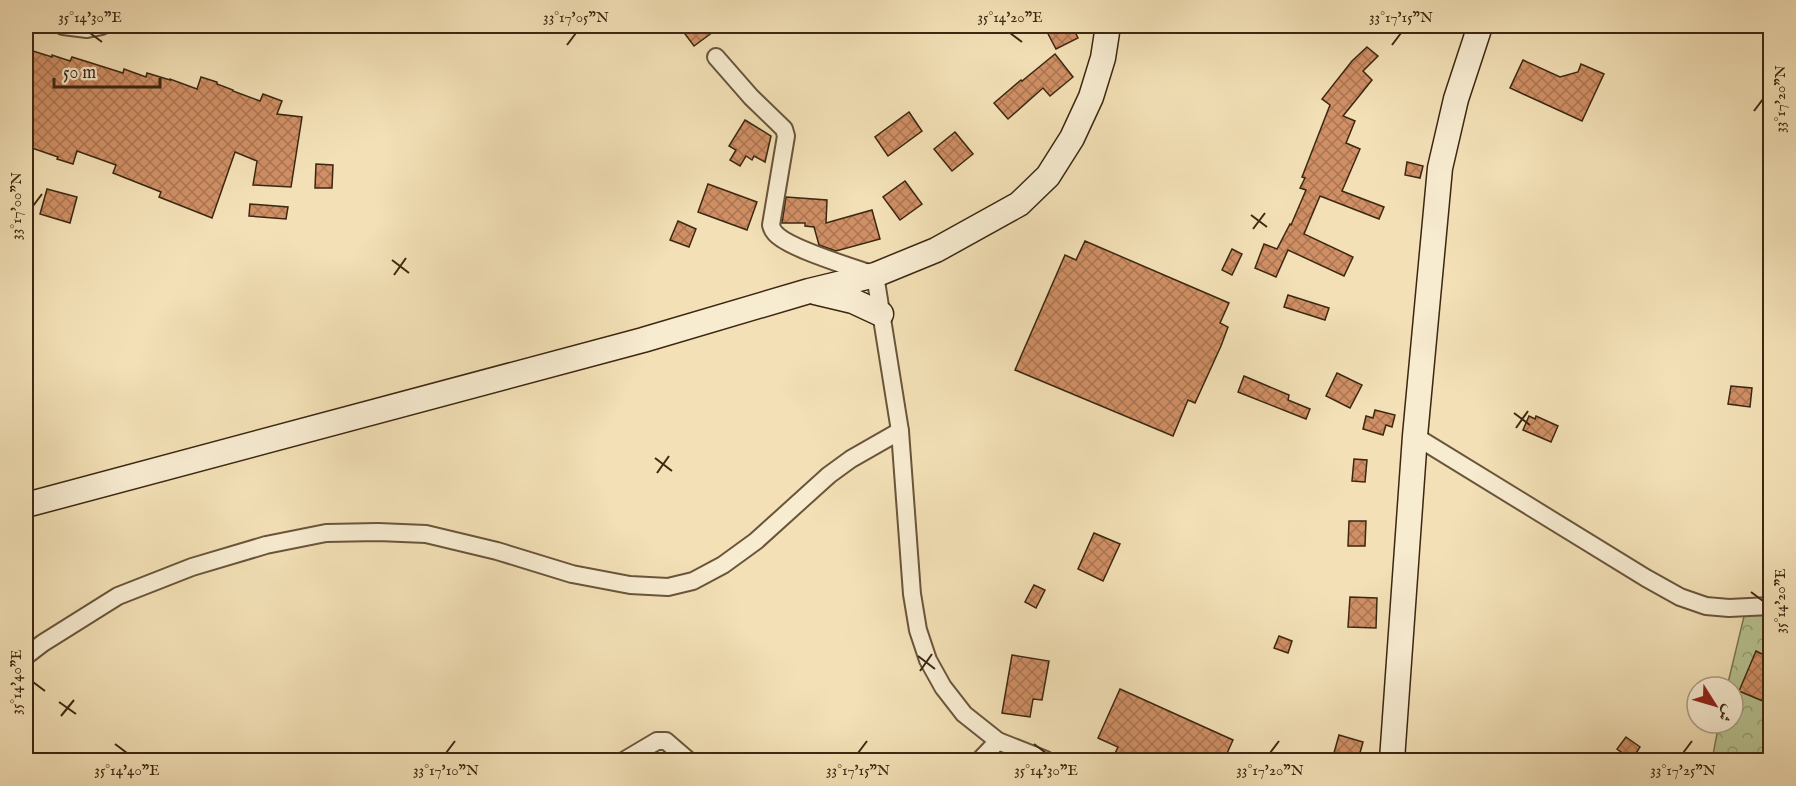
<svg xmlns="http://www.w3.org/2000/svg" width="1796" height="786" font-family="'IM FELL English',Amiri,serif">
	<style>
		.forest { fill: url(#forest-crowns); stroke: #7a7551; stroke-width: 1.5 }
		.building { fill: url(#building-cross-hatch); stroke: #3c2711; stroke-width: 1.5 }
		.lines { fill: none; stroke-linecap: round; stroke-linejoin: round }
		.minor-casing { stroke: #6a553a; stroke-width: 20 }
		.secondary-casing { stroke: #3c2711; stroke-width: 27 }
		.minor { stroke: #f7ebd0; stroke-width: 16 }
		.secondary { stroke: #f7ebd0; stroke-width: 24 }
		.ticks { fill: none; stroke: #3c2711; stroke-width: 2 }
		.neatline { fill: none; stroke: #3c2711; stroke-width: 2 }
		.ticks-label { font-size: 15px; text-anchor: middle; fill: #3c2711 }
	</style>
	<defs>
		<pattern id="forest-crowns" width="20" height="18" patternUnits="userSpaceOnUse" patternTransform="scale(1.5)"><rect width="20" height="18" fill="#b7c391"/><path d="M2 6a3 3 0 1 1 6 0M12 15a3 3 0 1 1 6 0" fill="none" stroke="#969e75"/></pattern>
		<pattern id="building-cross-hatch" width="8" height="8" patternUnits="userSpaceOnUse" patternTransform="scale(1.5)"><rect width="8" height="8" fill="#d08f65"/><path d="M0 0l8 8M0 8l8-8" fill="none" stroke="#aa7552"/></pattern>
	</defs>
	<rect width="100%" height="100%" fill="#f3e0b6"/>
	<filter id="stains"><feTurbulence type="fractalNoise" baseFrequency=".00333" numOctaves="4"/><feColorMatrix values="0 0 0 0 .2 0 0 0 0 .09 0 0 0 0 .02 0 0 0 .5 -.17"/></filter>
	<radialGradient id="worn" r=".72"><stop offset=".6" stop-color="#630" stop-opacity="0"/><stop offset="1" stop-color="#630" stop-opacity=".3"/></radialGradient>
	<path class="forest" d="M1770 602V760H1712L1719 723H1733V687H1727L1746 608Z"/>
	<g class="building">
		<path d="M679 26H721L694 46Z"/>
		<path d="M1044 26H1072L1078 38 1056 49Z"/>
		<path d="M1367 47 1378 56 1363 71 1372 80 1343 116 1355 121 1346 143 1360 149 1342 191 1384 207 1379 219 1320 196 1304 234 1353 257 1344 276 1288 250 1276 277 1255 268 1264 244 1277 249 1290 224 1291 225 1306 190 1300 188 1305 178 1302 177 1330 105 1322 99 1352 61Z"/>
		<path d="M33 51 52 57V55L70 61 72 57 123 73 124 69 146 77 147 73 170 80V79L197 89 201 77 217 82V84L233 90V91L260 101 263 94 282 101 277 114 302 117 291 187 253 185 257 161 235 152 212 218 159 197 161 192 113 173 116 165 77 151 73 164 57 159 58 157 26 146V74Z"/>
		<path d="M1055 54 1073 77 1050 96 1043 88 1008 119 994 103 1021 80 1022 81Z"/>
		<path d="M1523 60 1560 77 1578 72 1581 64 1604 74 1582 121 1510 88Z"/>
		<path d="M909 112 922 131 888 156 875 137Z"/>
		<path d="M745 120 771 136 765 162 754 156 752 160 746 156 740 166 730 160 736 150 729 146Z"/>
		<path d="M955 132 973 154 952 171 934 149Z"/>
		<path d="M1407 162 1423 166 1420 178 1405 175Z"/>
		<path d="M316 164 333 165 332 188H315Z"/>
		<path d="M905 181 922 204 900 220 883 197Z"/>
		<path d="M708 184 757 202 747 230 698 212Z"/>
		<path d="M47 189 77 197 70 223 40 214Z"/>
		<path d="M786 197 827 200 826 223 872 210 880 239 836 251 819 245 814 227 805 226V223H782Z"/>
		<path d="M250 204 288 207 286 219 249 216Z"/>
		<path d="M678 221 696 229 689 247 670 240Z"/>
		<path d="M1085 241 1229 303 1220 323 1228 327 1221 346 1195 403 1188 400 1173 436 1015 370 1065 255 1076 260Z"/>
		<path d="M1232 249 1242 254 1232 275 1222 270Z"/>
		<path d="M1288 295 1329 308 1325 320 1284 307Z"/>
		<path d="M1337 373 1362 385 1350 408 1326 396Z"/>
		<path d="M1244 376 1289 395 1288 400 1310 409 1306 419 1238 392Z"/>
		<path d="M1731 386 1752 388 1750 407 1728 404Z"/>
		<path d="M1375 410 1395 415 1392 427 1386 425 1383 435 1363 429 1366 416 1373 418Z"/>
		<path d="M1529 416 1535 419 1536 416 1558 426 1551 442 1523 430Z"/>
		<path d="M1354 459 1367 460 1365 482 1352 481Z"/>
		<path d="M1349 521H1366L1365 546H1348Z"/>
		<path d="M1094 533 1120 544 1103 581 1078 569Z"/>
		<path d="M1034 585 1045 590 1036 608 1025 602Z"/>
		<path d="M1350 597 1377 598 1376 628 1348 627Z"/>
		<path d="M1279 636 1292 641 1288 653 1274 648Z"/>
		<path d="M1756 651 1770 658V704L1739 691Z"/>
		<path d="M1012 655 1049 661 1042 700 1033 699 1030 717 1002 713Z"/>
		<path d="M1120 689 1233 740 1224 760H1112L1118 747 1098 738Z"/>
		<path d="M1339 735 1363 742 1358 760H1332Z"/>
		<path d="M1626 737 1640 747 1632 760 1617 749Z"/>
	</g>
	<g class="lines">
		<defs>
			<g id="minor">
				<path d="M63 26 87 29 102 26"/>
				<path d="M716 57 751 97 784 129 786 136 771 225C772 228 772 230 775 233 787 248 854 268 875 275L900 431 912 594 918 630 928 660 943 687 964 714 998 741 1046 760"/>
				<path d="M1415 436 1646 578 1680 597 1706 606 1729 608 1770 606"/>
				<path d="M26 656 43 643 118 596 192 567 266 545 326 533 378 532 426 534 497 551 572 574 630 585 668 587 693 581 723 565 756 541 829 475 851 459 900 431"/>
				<path d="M625 760 657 741H666L688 760"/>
				<path d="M980 760 998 741"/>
			</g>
			<g id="secondary">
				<path d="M815 292 853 301 881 314"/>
				<path d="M26 505 643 340 809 291 875 275 936 250 1019 204 1048 176 1072 138 1091 97 1103 58 1108 26"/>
				<path d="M1392 760 1415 436 1440 168 1456 99 1480 26"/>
			</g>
		</defs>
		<use href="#minor" class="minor-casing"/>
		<use href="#secondary" class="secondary-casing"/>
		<use href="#minor" class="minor"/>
		<use href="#secondary" class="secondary"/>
	</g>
	<path class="ticks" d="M90 33 102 42M1010 33 1022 42M567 45 576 33M1392 45 1401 33M1754 111 1763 99M33 206 42 194M1251 215 1267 227M1253 229 1265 213M392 260 409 273M394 275 406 258M1514 413 1530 425M1516 428 1528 411M655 458 672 471M657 473 669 456M1751 592 1763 601M918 656 935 669M920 671 932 654M33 682 45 691M59 702 76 714M61 716 74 700M115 744 127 753M1034 744 1046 753M446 753 455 741M858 753 867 741M1270 753 1279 741M1683 753 1692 741"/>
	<rect width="1796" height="786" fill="none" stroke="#f3e0b6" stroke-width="66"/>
	<g transform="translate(1715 705) rotate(127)"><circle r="28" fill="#f7ebd0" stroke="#ac9d84" stroke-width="1.5"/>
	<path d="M0-4.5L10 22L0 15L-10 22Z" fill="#8f2418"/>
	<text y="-9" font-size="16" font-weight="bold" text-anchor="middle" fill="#3c2711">ش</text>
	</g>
	<path d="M54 78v9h106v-9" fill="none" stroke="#3c2711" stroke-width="3"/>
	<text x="63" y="78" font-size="18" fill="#3c2711" stroke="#f7ebd0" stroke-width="4.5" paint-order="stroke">50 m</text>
	<rect x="33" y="33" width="1730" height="720" class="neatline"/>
	<g class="ticks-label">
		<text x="90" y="22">35°14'30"E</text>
		<text x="576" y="22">33°17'05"N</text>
		<text x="1010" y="22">35°14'20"E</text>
		<text x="1401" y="22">33°17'15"N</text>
		<text transform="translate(1780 99) rotate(-90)" y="5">33°17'20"N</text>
		<text transform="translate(16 206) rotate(-90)" y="5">33°17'00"N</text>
		<text transform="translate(1780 601) rotate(-90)" y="5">35°14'20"E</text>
		<text transform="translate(16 682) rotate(-90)" y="5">35°14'40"E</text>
		<text x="127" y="775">35°14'40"E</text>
		<text x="446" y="775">33°17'10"N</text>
		<text x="858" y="775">33°17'15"N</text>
		<text x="1046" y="775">35°14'30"E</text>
		<text x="1270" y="775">33°17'20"N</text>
		<text x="1683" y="775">33°17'25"N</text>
	</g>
	<rect width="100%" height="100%" filter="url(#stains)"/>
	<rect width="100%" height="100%" fill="url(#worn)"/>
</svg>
